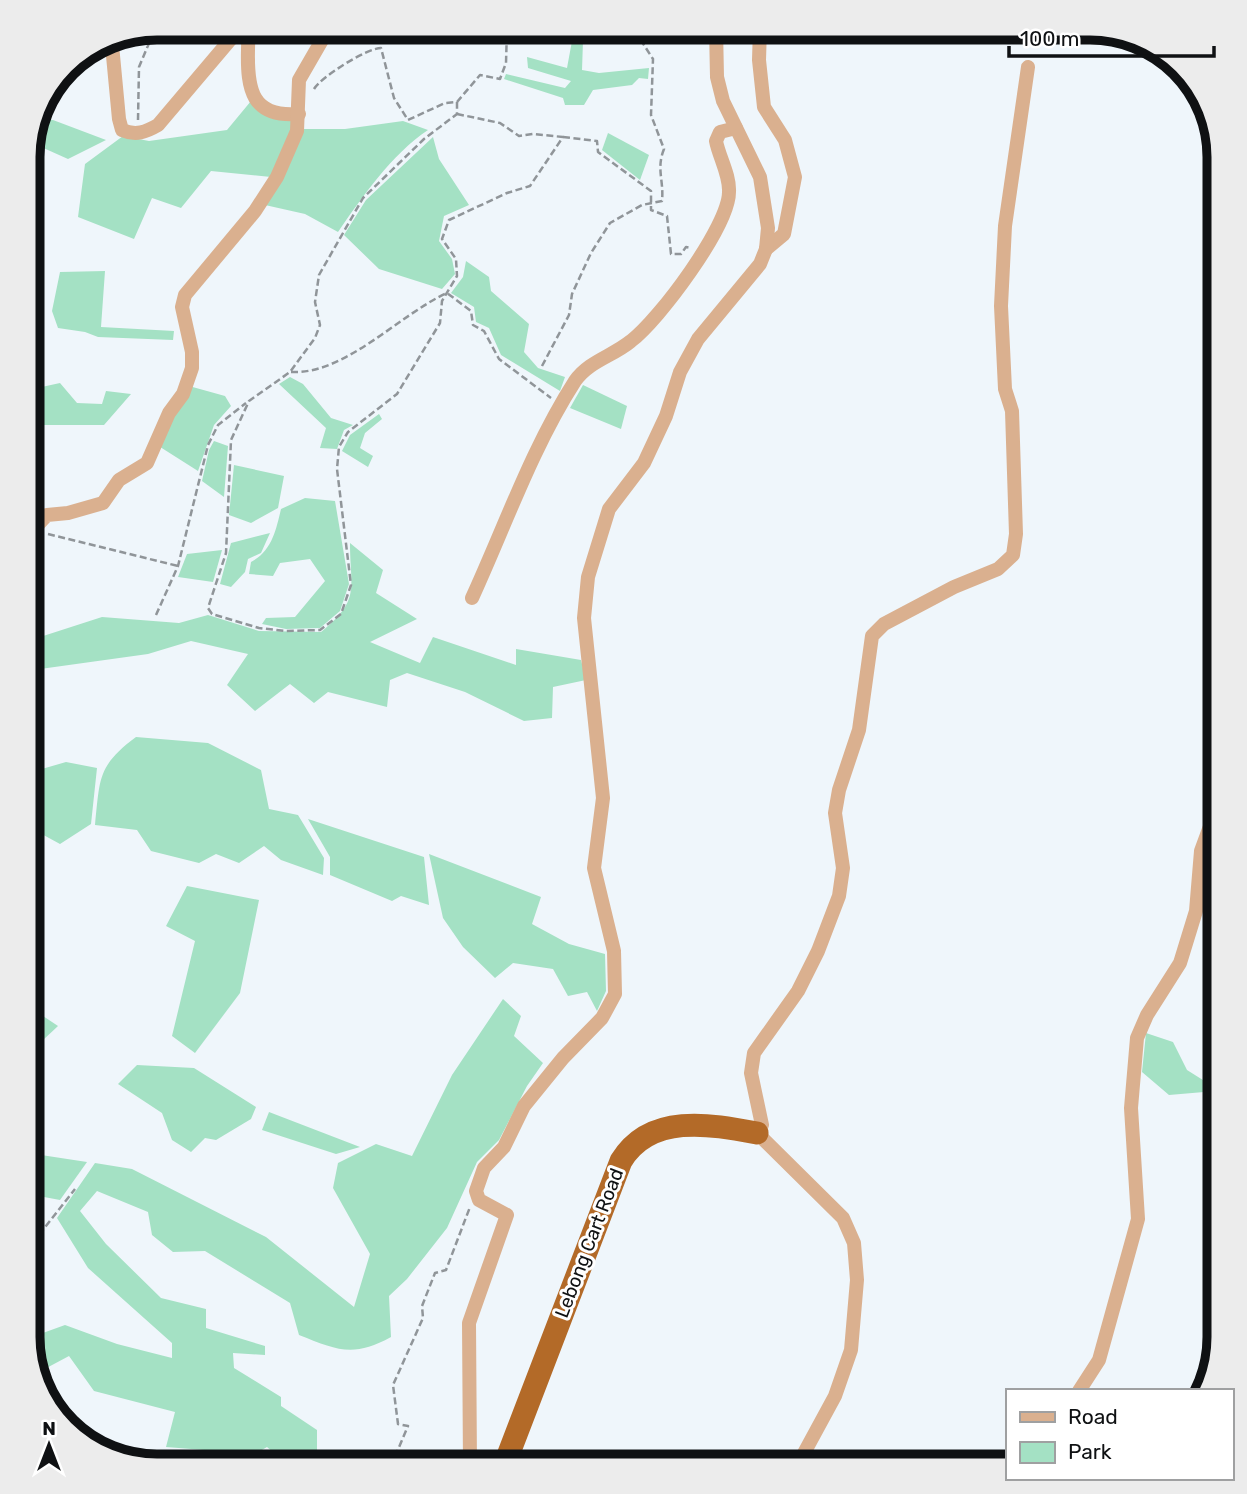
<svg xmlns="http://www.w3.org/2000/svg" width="1247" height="1494" font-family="Rubik,sans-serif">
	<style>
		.green { fill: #a4e1c4 }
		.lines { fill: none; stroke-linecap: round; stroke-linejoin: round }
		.path { stroke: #909599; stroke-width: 2.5; stroke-dasharray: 7 3.5; stroke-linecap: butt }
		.minor { stroke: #dab08f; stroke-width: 14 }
		.trunk { stroke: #b36a28; stroke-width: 23 }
		.labels { text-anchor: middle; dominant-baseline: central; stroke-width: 6; stroke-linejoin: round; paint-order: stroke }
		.street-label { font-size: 19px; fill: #0f1113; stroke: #fff }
		.rim { fill: none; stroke: #0f1113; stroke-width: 9 }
	</style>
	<rect width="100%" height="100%" fill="#eff6fb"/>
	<g class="green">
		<path d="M534 28H589L583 41 582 70 599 73 649 68 648 79 639 78 632 85 593 90 584 105H565L563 98 504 79 506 74 565 88 571 81 528 68 527 57 567 68 572 41 561 30 550 36Z"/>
		<path d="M251 101 293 121V134L271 177 211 171 181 208 152 198 134 239 78 217 85 164 123 136 149 141 227 130Z"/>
		<path d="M36 118 53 120 106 140 68 159 30 142Z"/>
		<path d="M403 121 428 130C391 155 363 196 338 232L305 214 265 205 303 129H345Z"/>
		<path d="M608 133 649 155 640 180 602 150Z"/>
		<path d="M433 137 439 159 469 205 444 216 439 241 452 259 455 274 442 289 379 269 344 235 366 200Z"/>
		<path d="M466 261 489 277 491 291 529 324 524 352 538 368 565 377 560 391 501 355 489 328 476 322 474 307 451 293 463 277Z"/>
		<path d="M105 271 101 327 174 331 173 340 98 337 85 332 58 328 52 311 60 272Z"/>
		<path d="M290 377 303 384 331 418 353 425 344 430 337 449 320 448 326 428 279 384Z"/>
		<path d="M60 383 77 403 102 404 106 391 131 394 104 425H28V390Z"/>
		<path d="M583 385 627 406 621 429 570 408Z"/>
		<path d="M189 386 225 396 231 406 214 425 198 471 157 445Z"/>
		<path d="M379 414 382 419 365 433 360 448 373 456 368 467 342 451 350 435Z"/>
		<path d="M214 441 228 446 224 497 202 481 209 450Z"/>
		<path d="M234 465 284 476 278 508 251 523 229 515Z"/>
		<path d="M305 498 335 501 349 584 340 611 320 628 286 629 262 624 266 618 295 617 325 581 310 559 280 563 273 576 249 574 251 562C272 551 276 530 281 509Z"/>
		<path d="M270 533 261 553 248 559 245 572 231 587 220 584 231 543Z"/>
		<path d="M350 543 383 570 376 593 417 619 370 642 420 663 433 637 516 665V649L581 660 586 680 553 687 552 718 524 721 465 692 407 673 390 680 387 707 328 692 314 703 290 684 255 711 227 685 248 654 191 641 148 654 33 670 37 638 102 617 179 623 208 615 259 631 321 632C361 599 350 590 350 543Z"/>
		<path d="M222 550 213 582 178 577 187 554Z"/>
		<path d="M136 737 208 743 261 770 269 809 298 815 324 858 323 875 281 860 264 846 239 863 216 854 199 863 151 851 137 830 95 825C100 779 97 766 136 737Z"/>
		<path d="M66 762 97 768 91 824 60 844 38 832H28V773Z"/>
		<path d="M308 819 424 857 429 905 401 896 392 901 330 875V857Z"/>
		<path d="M1219 825V854L1207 887 1202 872Z"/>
		<path d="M429 854 541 897 532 924 569 944 605 954 606 991 597 1011 587 992 568 996 553 969 513 963 495 978 463 947 443 918Z"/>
		<path d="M187 886 259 900 240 993 195 1053 172 1036 195 941 166 926Z"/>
		<path d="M503 999 521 1016 514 1036 543 1063 527 1086 499 1140 477 1162 447 1228 407 1279 389 1296 391 1337C353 1358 337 1350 299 1335L290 1303 205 1251 173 1252 152 1235 148 1212 97 1191 80 1211 106 1244 161 1298 206 1309V1328L265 1346V1355L233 1353 234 1368 281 1397V1406L317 1430V1458L321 1466H288L267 1447 255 1454 166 1447 175 1412 94 1391 69 1356 39 1372 29 1338 65 1325 117 1344 172 1358V1343L88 1268 57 1218 95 1163 132 1169 266 1237 354 1307 370 1254 333 1188 338 1163 376 1144 412 1156 452 1075Z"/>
		<path d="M28 1006 58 1026 42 1041 28 1032Z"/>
		<path d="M1146 1033 1173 1042 1187 1070 1214 1087 1219 1085V1098L1204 1092 1169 1095 1142 1072Z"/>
		<path d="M137 1065 194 1068 256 1107 251 1119 216 1140 205 1138 191 1152 172 1140 162 1113 118 1084Z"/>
		<path d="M269 1112 360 1147 336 1154 262 1130Z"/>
		<path d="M28 1153 87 1162 60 1200 28 1194Z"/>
	</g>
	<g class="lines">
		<g class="path">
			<path d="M314 89C321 77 367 48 381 48L394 98 408 120 445 103 457 102 480 75 500 79 506 63 507 28"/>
			<path d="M457 114 500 123 519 136 533 134 563 137 530 186 507 193 449 220 442 239 456 259 457 276 442 301 440 323 397 394 348 432 339 447 337 469 351 585 341 614 320 630 286 631 259 628 212 614 208 608 226 553 231 440 249 401 290 372 315 338 320 325 315 302 319 275 363 198 424 139 457 114V102"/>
			<path d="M138 120 139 67 155 29"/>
			<path d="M563 137 597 141 598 152 651 191V210L667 216 671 254H681L686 247 691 248"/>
			<path d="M542 366 569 315 572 294 591 253 610 223 642 205 662 201C664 180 656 169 664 149L651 115 653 59 642 42 641 28"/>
			<path d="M291 372C345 375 400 314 447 293L471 311 473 325 484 331 499 359 551 398"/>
			<path d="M48 534 178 566"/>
			<path d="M156 615 178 566 208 445 218 425 246 403"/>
			<path d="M1212 904 1219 916"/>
			<path d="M28 1237 42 1231 75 1189"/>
			<path d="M391 1466 408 1426 398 1424 393 1385 423 1318 422 1306 435 1273 446 1270 470 1207"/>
		</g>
		<g class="minor">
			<path d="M760 28 759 60 764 107 785 140 795 177 784 234 766 249"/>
			<path d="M112 45 119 119 122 130C136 136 146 132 158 125L230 40 235 35 246 33C249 40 248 43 248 50 247 90 252 118 299 114"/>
			<path d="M28 543 33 530 47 515 68 513 103 503 119 480 147 463 169 413 183 394 192 368V352L182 307 185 295 255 211 277 177 297 131 299 80 329 28"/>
			<path d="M472 598C505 526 532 448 575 381 589 361 613 356 631 341 659 320 729 226 729 192 730 175 719 157 716 141L720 132 736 128"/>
			<path d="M1079 1391 1099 1360 1138 1219 1131 1108 1137 1038 1147 1015 1180 963 1196 911 1201 851 1219 802"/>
			<path d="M470 1466 469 1323 507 1215 479 1200 476 1191 484 1168 504 1147 524 1106 563 1058 602 1018 615 994 614 951 594 868 603 798 584 618 588 577 609 509 644 463 666 416 680 372 698 339 760 264 766 249 768 228 760 177 723 101 717 77 716 28"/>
			<path d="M797 1466 835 1396 851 1350 857 1280 854 1243 843 1218 757 1133 762 1125 751 1073 754 1053 798 991 818 951 839 896 843 868 835 813 839 790 859 730 872 636 884 624 954 587 998 569 1013 555 1016 534 1012 411 1005 389 1001 306 1005 226 1028 67"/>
		</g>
		<path class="trunk" d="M504 1466 621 1161C650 1113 710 1124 757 1133"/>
	</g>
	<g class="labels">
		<g class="street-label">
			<text transform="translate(589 1243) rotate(-69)">Lebong Cart Road</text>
		</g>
	</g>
	<path d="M0 0H1247V1494H0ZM157 40H1090A117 117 0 0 1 1207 157V1337A117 117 0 0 1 1090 1454H157A117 117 0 0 1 40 1337V157A117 117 0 0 1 157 40Z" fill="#ececec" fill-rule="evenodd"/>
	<path class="rim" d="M157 40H1090A117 117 0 0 1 1207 157V1337A117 117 0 0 1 1090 1454H157A117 117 0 0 1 40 1337V157A117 117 0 0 1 157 40Z"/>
	<rect x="1006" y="1389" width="228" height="91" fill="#ffffff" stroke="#9fa0a1" stroke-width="2"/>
	<rect x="1020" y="1412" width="35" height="10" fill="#dab08f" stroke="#9fa0a1" stroke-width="2"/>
	<text x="1068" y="1424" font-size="21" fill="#0f1113">Road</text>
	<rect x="1020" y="1442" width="35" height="21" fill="#a4e1c4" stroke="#9fa0a1" stroke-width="2"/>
	<text x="1068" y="1459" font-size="21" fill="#0f1113">Park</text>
	<g transform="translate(49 1445)" stroke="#ffffff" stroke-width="5" paint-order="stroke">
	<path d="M0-5L12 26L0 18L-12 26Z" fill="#0f1113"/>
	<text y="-10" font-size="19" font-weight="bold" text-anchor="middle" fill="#0f1113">N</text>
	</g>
	<path d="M1009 46v10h205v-10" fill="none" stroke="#0f1113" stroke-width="3.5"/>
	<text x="1020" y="46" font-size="21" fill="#0f1113" stroke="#ffffff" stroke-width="5" paint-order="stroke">100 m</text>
</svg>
